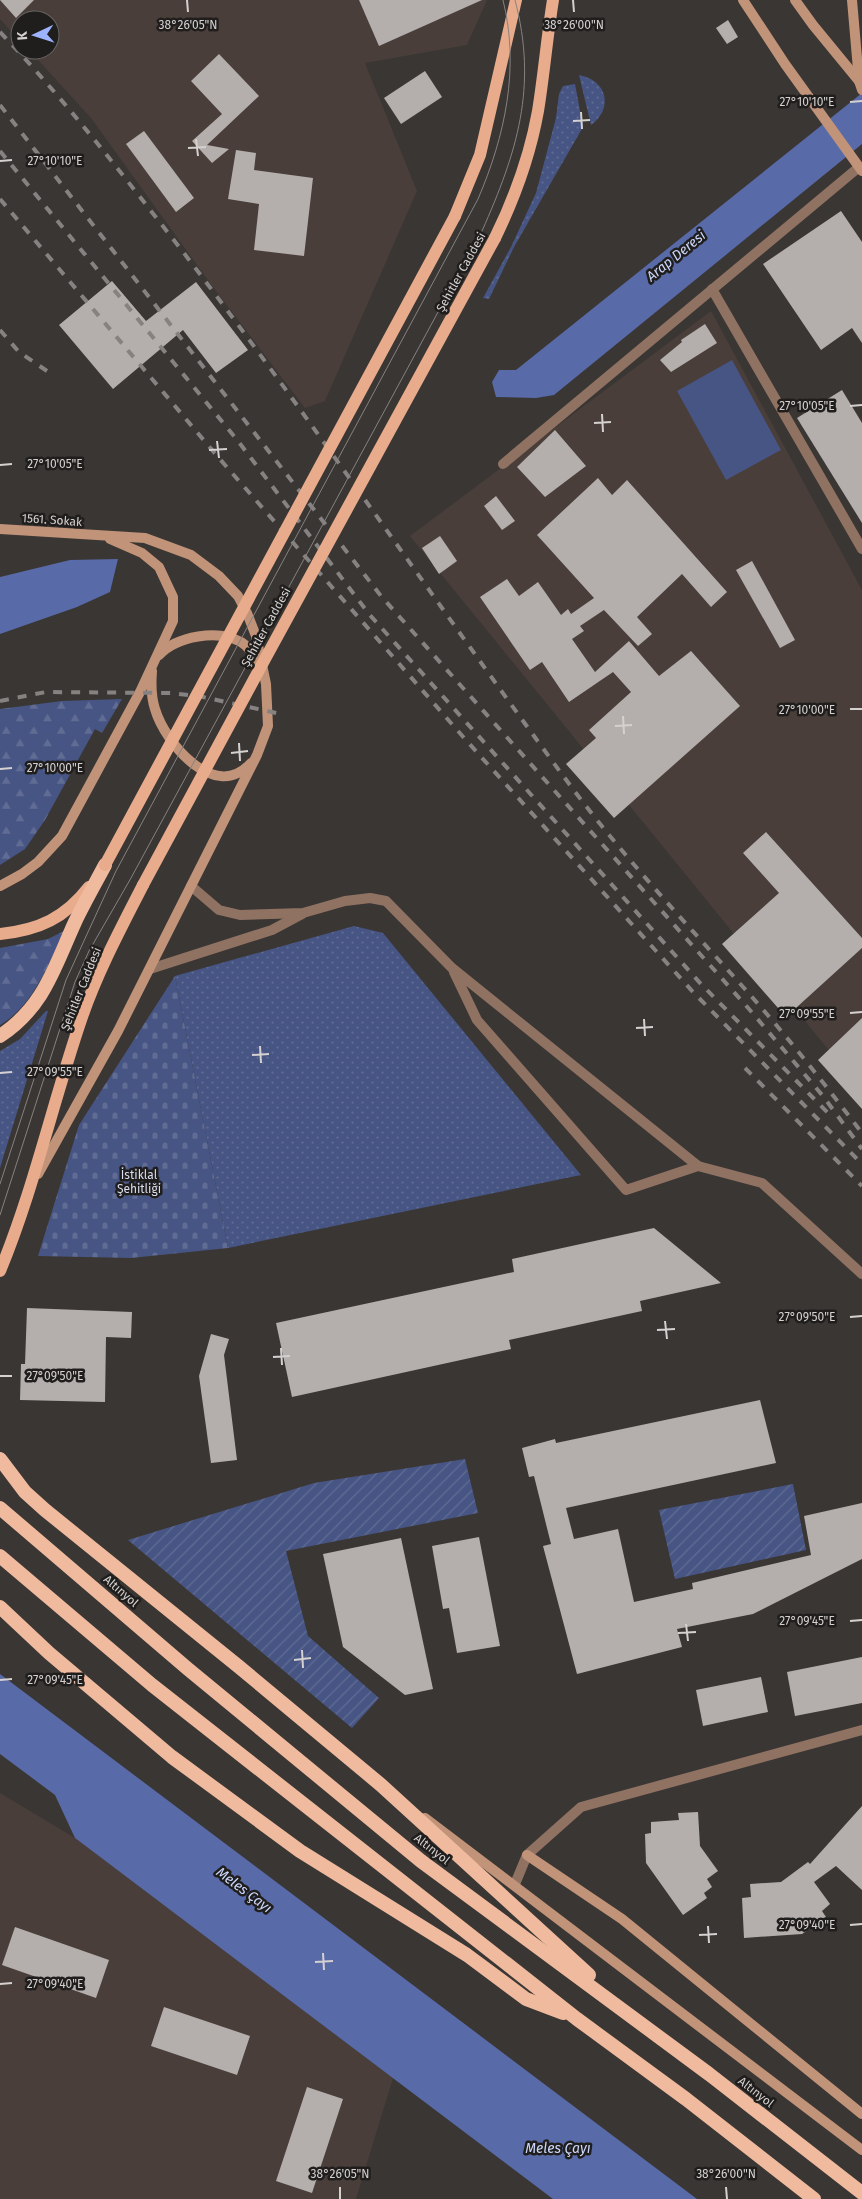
<svg xmlns="http://www.w3.org/2000/svg" width="862" height="2199" font-family="'Fira Sans',sans-serif">
	<style>
		.built { fill: #493e39 }
		.grass { fill: url(#grass-dots) }
		.forest { fill: url(#forest-firs) }
		.cemetery { fill: url(#cemetery-stones) }
		.park { fill: #475584 }
		.garden { fill: url(#garden-furrows) }
		.water { fill: #586aa7 }
		.building { fill: #b4afac }
		.lines { fill: none; stroke-linecap: round; stroke-linejoin: round }
		.minor { stroke: #907262; stroke-width: 10 }
		.tertiary { stroke: #907262; stroke-width: 10 }
		.secondary { stroke: #c19379; stroke-width: 10 }
		.primary { stroke: #e8ab8b; stroke-width: 12 }
		.trunk { stroke: #efba9e; stroke-width: 14 }
		.tram { stroke: #868281; stroke-width: 1 }
		.rail { stroke: #868281; stroke-width: 4; stroke-dasharray: 9 9; stroke-linecap: butt }
		.primary-bridge { stroke: #e8ab8b; stroke-width: 12 }
		.ticks { fill: none; stroke: #d4d1d0; stroke-width: 2 }
		.labels { text-anchor: middle; dominant-baseline: central; stroke-width: 5; stroke-linejoin: round; paint-order: stroke }
		.street-label { font-size: 12px; fill: #d4d1d0; stroke: #201e1d }
		.park-label { font-size: 12px; fill: #d8def0; stroke: #201e1d }
		.water-label { font-size: 14px; font-style: italic; fill: #ccd9fd; stroke: #201e1d }
		.ticks-label { font-size: 12px; text-anchor: middle; fill: #d4d1d0; stroke: #201e1d; stroke-width: 5; stroke-linejoin: round; paint-order: stroke }
	</style>
	<defs>
		<pattern id="grass-dots" width="8" height="8" patternUnits="userSpaceOnUse" patternTransform="scale(1.25)"><rect width="8" height="8" fill="#475584"/><path d="M2 2h.1M6 6h.1" fill="none" stroke="#616c94" stroke-width="1.8" stroke-linecap="round"/></pattern>
		<pattern id="forest-firs" width="22" height="20" patternUnits="userSpaceOnUse" patternTransform="scale(1.25)"><rect width="22" height="20" fill="#475584"/><path d="M5 1l3.5 6h-7zM16 11l3.5 6h-7z" fill="#616c94"/></pattern>
		<pattern id="cemetery-stones" width="16" height="16" patternUnits="userSpaceOnUse" patternTransform="scale(1.25)"><rect width="16" height="16" fill="#475584"/><path d="M2 7V4a2 2 0 0 1 4 0v3zM10 15v-3a2 2 0 0 1 4 0v3z" fill="#616c94"/></pattern>
		<pattern id="garden-furrows" width="10" height="10" patternUnits="userSpaceOnUse" patternTransform="scale(1.25)"><rect width="10" height="10" fill="#475584"/><path d="M-1 1l2-2M0 10L10 0M9 11l2-2" fill="none" stroke="#616c94"/></pattern>
	</defs>
	<rect width="100%" height="100%" fill="#3a3634"/>
	<g class="built">
		<path d="M0 0H487L467 45 365 63 417 191 325 401 305 408 210 283 91 118 29 50H50V20H20V41L0 19Z"/>
		<path d="M711 311 862 590V1091L410 536Z"/>
		<path d="M0 1793 75 1838 393 2078 356 2199H0Z"/>
	</g>
	<g class="grass">
		<path d="M579 75C607 80 614 108 591 125Z"/>
		<path d="M575 84 583 127 514 247 489 299 483 298 511 247 536 193 556 118 559 94 563 86Z"/>
		<path d="M354 926 383 933 581 1175 228 1248 175 976Z"/>
		<path d="M46 1011H48L0 1168V1051L20 1039Z"/>
	</g>
	<g class="forest">
		<path d="M122 699 102 733 95 729 45 820 25 849 0 865V709L62 701Z"/>
		<path d="M64 931C49 964 33 1006 0 1025V948L48 939Z"/>
	</g>
	<path class="cemetery" d="M175 976 228 1248 131 1258 38 1256 79 1125Z"/>
	<path class="park" d="M732 360 781 450 726 480 677 391Z"/>
	<g class="garden">
		<path d="M465 1459 478 1513 286 1551 308 1636 379 1698 352 1728 128 1540 314 1483Z"/>
		<path d="M793 1484 806 1550 675 1579 659 1510Z"/>
	</g>
	<g class="water">
		<path d="M862 93V144L554 395 536 398 496 397 492 382 499 370H516Z"/>
		<path d="M118 559 110 592 77 607 0 634V577L70 560Z"/>
		<path d="M0 1674 697 2199H553L75 1838 55 1795 0 1754Z"/>
	</g>
	<g class="building">
		<path d="M0 0H34L16 18Z"/>
		<path d="M359 0H482L379 46Z"/>
		<path d="M728 20 738 37 727 44 716 28Z"/>
		<path d="M219 54 259 96 207 145 229 149 212 163 192 141 222 114 191 81Z"/>
		<path d="M425 71 442 97 401 124 384 98Z"/>
		<path d="M144 131 194 198 176 212 126 144Z"/>
		<path d="M236 150 256 153 254 170 313 178 304 256 254 250 259 204 228 199Z"/>
		<path d="M841 211 862 242V343L852 328 821 350 763 264Z"/>
		<path d="M112 281 146 321 196 282 248 350 216 373 183 330 113 389 59 325Z"/>
		<path d="M705 324 717 343 671 372 660 360 682 342 681 340Z"/>
		<path d="M842 390 862 423V523L797 418Z"/>
		<path d="M555 430 586 466 545 497 517 467Z"/>
		<path d="M598 478 612 495 627 480 727 592 711 607 682 574 637 617 652 634 638 646 604 610 580 626 584 631 572 639 595 672 629 641 659 676 691 651 740 706 614 818 566 764 596 738 589 730 631 692 613 672 569 702 542 662 530 670 480 597 507 579 519 596 538 582 561 615 568 609 571 614 594 598 537 535Z"/>
		<path d="M496 496 515 521 502 530 484 506Z"/>
		<path d="M440 536 457 561 439 574 422 548Z"/>
		<path d="M752 561 795 640 780 648 736 570Z"/>
		<path d="M766 832 862 938V948L786 1017 722 944 779 893 743 853Z"/>
		<path d="M862 1018V1109L818 1060Z"/>
		<path d="M654 1228 721 1283 640 1301 642 1311 509 1340 511 1349 292 1397 276 1323 514 1272 512 1259Z"/>
		<path d="M27 1308 132 1312 131 1338 106 1337 105 1402 20 1400 21 1364H25Z"/>
		<path d="M211 1334 229 1339 224 1355 237 1460 211 1463 199 1376Z"/>
		<path d="M760 1400 776 1463 566 1508 574 1539 618 1529 634 1602 693 1589 692 1583 811 1555 804 1516 862 1503V1559L753 1614 677 1629 682 1647 577 1674 543 1546 551 1544 534 1476 529 1477 522 1448 555 1439 556 1443Z"/>
		<path d="M479 1537 500 1646 457 1653 449 1608 443 1609 432 1546Z"/>
		<path d="M401 1538 433 1689 405 1695 343 1647 323 1554Z"/>
		<path d="M862 1657V1703L795 1716 787 1672Z"/>
		<path d="M761 1677 768 1712 703 1726 696 1690Z"/>
		<path d="M862 1806V1890L836 1866 814 1882 830 1904 822 1911 826 1917 802 1934 744 1938 742 1898 751 1897 750 1884 781 1882 808 1862 810 1864Z"/>
		<path d="M698 1812 700 1846 718 1871 707 1879 712 1887 704 1893 707 1898 683 1915 646 1863 645 1834 651 1833V1822L679 1820 678 1813Z"/>
		<path d="M15 1927 109 1960 96 1998 2 1965Z"/>
		<path d="M164 2007 250 2036 237 2075 151 2046Z"/>
		<path d="M307 2087 343 2099 312 2193 276 2181Z"/>
	</g>
	<g class="lines">
		<g class="minor">
			<path d="M712 289 862 549"/>
			<path d="M503 464 859 167"/>
			<path d="M515 1884 527 1855 581 1807 862 1730"/>
		</g>
		<g class="tertiary">
			<path d="M191 886 219 910 240 915 303 913 345 901 370 898 386 901 452 968 698 1166"/>
			<path d="M150 969 272 930 302 914"/>
			<path d="M454 972 477 1020 626 1190 698 1166 762 1183 862 1274"/>
		</g>
		<g class="secondary">
			<path d="M743 0 785 64 862 171"/>
			<path d="M795 0 813 25 859 81 862 90"/>
			<path d="M852 0 859 81"/>
			<path d="M0 529 145 538 191 555 219 576 238 596 247 613 256 636 266 684 268 726 257 755 118 1031 38 1174"/>
			<path d="M159 655C177 636 218 629 241 642 249 647 254 655 259 662"/>
			<path d="M152 671C151 684 151 697 155 709 165 743 215 803 251 763"/>
			<path d="M0 886 22 874 38 862 62 836 140 692 173 621V597L159 567 142 553 110 539"/>
			<path d="M425 1818 862 2150"/>
			<path d="M527 1855 622 1919 862 2114"/>
		</g>
		<g class="primary">
			<path d="M455 216 480 155 516 0"/>
			<path d="M495 238C515 197 530 156 538 111 544 74 547 37 553 0"/>
			<path d="M0 934C39 930 65 918 89 887"/>
			<path d="M0 1271C34 1189 53 1101 82 1017 98 971 121 928 143 885"/>
		</g>
		<g class="trunk">
			<path d="M0 1036C44 1007 54 968 75 922 84 903 95 884 105 865"/>
			<path d="M0 1459 25 1492 45 1510 238 1666 381 1785 589 1975"/>
			<path d="M0 1508 188 1669 421 1861 709 2074 862 2193"/>
			<path d="M0 1556 152 1685 577 2019 686 2099 814 2199"/>
			<path d="M0 1607 49 1653 172 1757 300 1851 467 1955 526 1999 563 2013"/>
		</g>
		<g class="tram">
			<path d="M0 1184 66 980 116 871 478 199C505 136 520 68 503 0"/>
			<path d="M0 1215 75 982 89 951 131 878 482 231C517 152 538 87 515 0"/>
		</g>
		<g class="rail">
			<path d="M0 32C66 101 122 174 180 248 313 421 435 602 564 777 621 855 688 925 752 997 790 1040 827 1087 862 1133"/>
			<path d="M0 105 381 596 749 1009 823 1096 862 1149"/>
			<path d="M0 151 238 441 369 614 701 984 831 1116"/>
			<path d="M0 199 218 457 465 739 693 992 862 1164"/>
			<path d="M0 330 19 352 47 371"/>
			<path d="M0 701 46 692 172 693 203 697 281 714"/>
			<path d="M745 1068 862 1186"/>
		</g>
		<g class="primary-bridge">
			<path d="M105 865 455 216"/>
			<path d="M143 885 265 659 495 238"/>
		</g>
	</g>
	<path class="ticks" d="M187 0 188 12M573 0 574 12M850 102 862 101M581 112 582 129M573 121 590 120M196 139 198 156M188 148 206 147M0 161 12 160M850 406 862 405M602 414 603 432M594 423 611 422M217 441 219 458M209 450 227 449M0 465 12 464M850 709H862M623 716 624 734M615 726 632 725M239 743 240 761M231 753 248 751M0 769 12 768M850 1013 862 1012M644 1019 645 1036M636 1028 653 1027M260 1046 261 1063M252 1055 269 1054M0 1073 12 1072M850 1317 862 1316M665 1321 667 1339M657 1330 675 1329M281 1348 282 1365M273 1357 290 1356M0 1376H12M850 1621 862 1620M686 1624 688 1641M678 1633 696 1632M302 1650 303 1668M294 1660 311 1658M0 1680 12 1679M850 1925 862 1924M708 1926 709 1943M699 1935 717 1934M323 1953 324 1970M315 1962 333 1961M0 1984 12 1983M340 2187V2199M726 2187 727 2199"/>
	<g class="labels">
		<g class="street-label">
			<text transform="translate(461 272) rotate(-61)">Şehitler Caddesi</text>
			<text transform="translate(52 520) rotate(4)">1561. Sokak</text>
			<text transform="translate(266 627) rotate(-61)">Şehitler Caddesi</text>
			<text transform="translate(81 989) rotate(-68)">Şehitler Caddesi</text>
			<text transform="translate(121 1591) rotate(41)">Altınyol</text>
			<text transform="translate(432 1849) rotate(38)">Altınyol</text>
			<text transform="translate(756 2092) rotate(38)">Altınyol</text>
		</g>
		<g class="park-label">
			<text x="139" y="1175">İstiklal<tspan x="139" dy="14">Şehitliği</tspan></text>
		</g>
		<g class="water-label">
			<text transform="translate(676 256) rotate(-39)">Arap Deresi</text>
			<text transform="translate(244 1890) rotate(37)">Meles Çayı</text>
			<text x="558" y="2148">Meles Çayı</text>
		</g>
	</g>
	<g class="ticks-label">
		<text x="188" y="29">38°26'05"N</text>
		<text x="574" y="29">38°26'00"N</text>
		<text x="807" y="106">27°10'10"E</text>
		<text x="55" y="165">27°10'10"E</text>
		<text x="807" y="410">27°10'05"E</text>
		<text x="55" y="468">27°10'05"E</text>
		<text x="807" y="714">27°10'00"E</text>
		<text x="55" y="772">27°10'00"E</text>
		<text x="807" y="1018">27°09'55"E</text>
		<text x="55" y="1076">27°09'55"E</text>
		<text x="807" y="1321">27°09'50"E</text>
		<text x="55" y="1380">27°09'50"E</text>
		<text x="807" y="1625">27°09'45"E</text>
		<text x="55" y="1684">27°09'45"E</text>
		<text x="807" y="1929">27°09'40"E</text>
		<text x="55" y="1988">27°09'40"E</text>
		<text x="340" y="2178">38°26'05"N</text>
		<text x="726" y="2178">38°26'00"N</text>
	</g>
	<g transform="translate(35 35) rotate(266)"><circle r="24" fill="#201e1d" stroke="#686665"/>
	<path d="M0-4L9 19L0 12L-9 19Z" fill="#9db4fd"/>
	<text y="-8" font-size="14" font-weight="bold" text-anchor="middle" fill="#d4d1d0">K</text>
	</g>
</svg>
